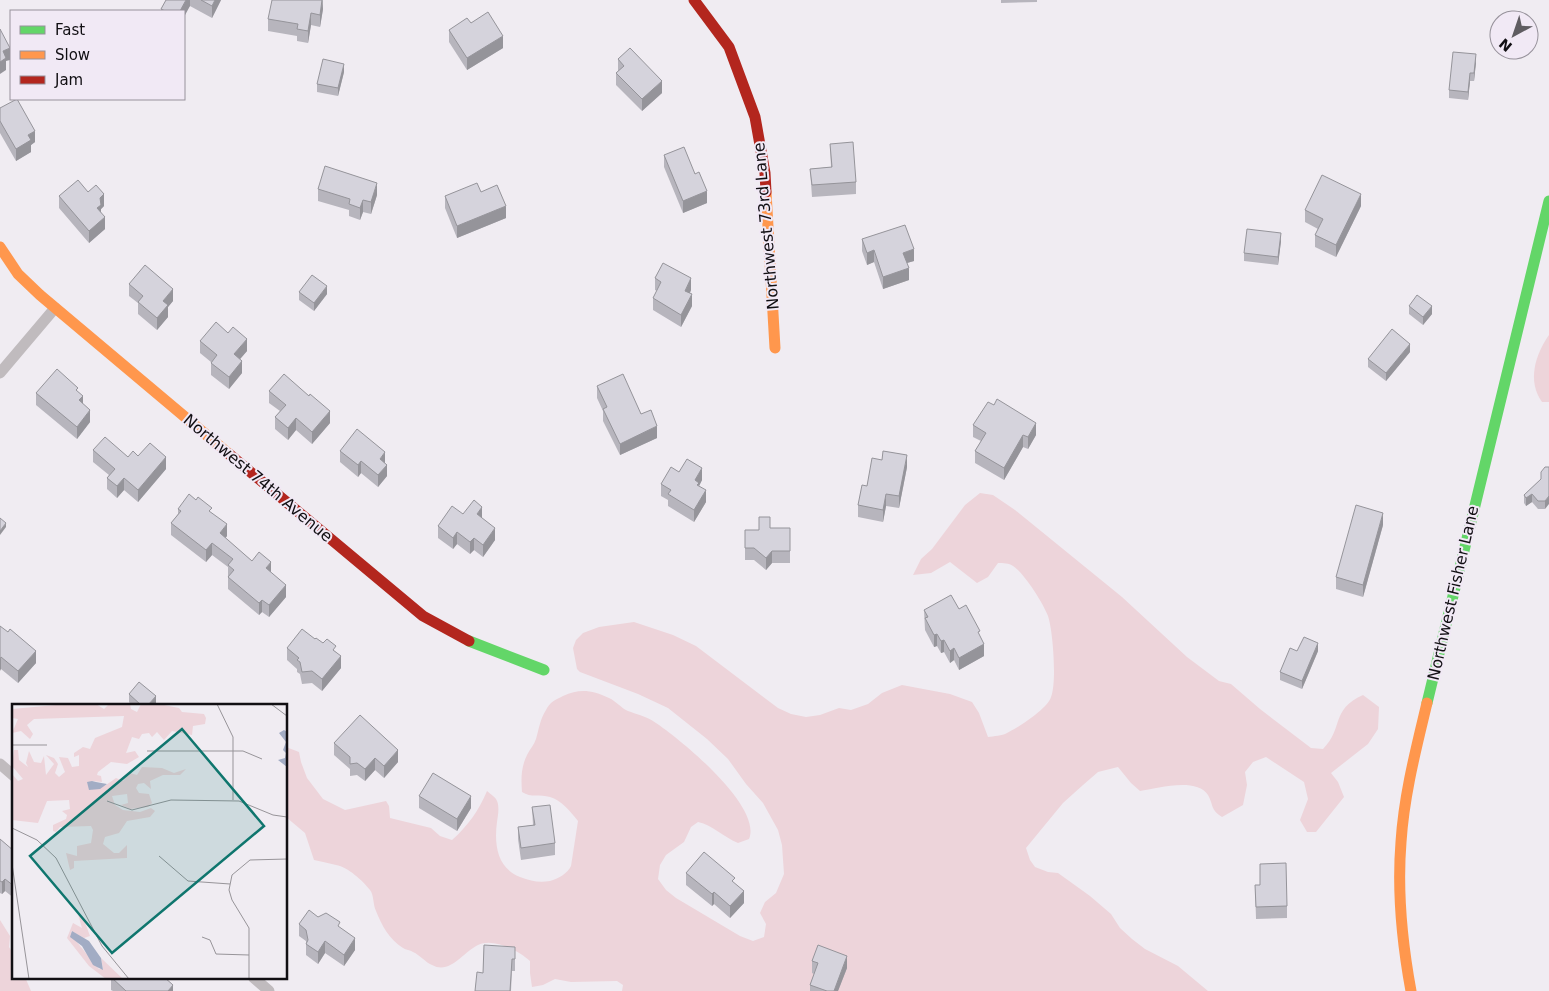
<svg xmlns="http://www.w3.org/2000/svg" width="1549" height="991" font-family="'DejaVu Sans',sans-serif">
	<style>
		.green { fill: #edd4da }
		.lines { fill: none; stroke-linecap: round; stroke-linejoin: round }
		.street { stroke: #c0bbbe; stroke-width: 11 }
		.fast { stroke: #63d668; stroke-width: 11 }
		.slow { stroke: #ff974d; stroke-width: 11 }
		.jam { stroke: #b3261e; stroke-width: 11 }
		.wall { fill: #b7b5bd }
		.shaded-wall { fill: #95949a }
		.building { fill: #d5d3dc; stroke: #95949a }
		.labels { text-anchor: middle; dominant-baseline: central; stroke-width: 4; stroke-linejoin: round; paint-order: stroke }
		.street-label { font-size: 16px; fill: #110f13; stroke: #f1e9f5 }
		.inset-road { fill: none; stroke: #979499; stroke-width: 1 }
		.view { fill: #0f766e; fill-opacity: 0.15; stroke: #0f766e; stroke-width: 2.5 }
		.inset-edge { fill: none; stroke: #110f13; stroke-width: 2.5 }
	</style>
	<rect width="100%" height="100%" fill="#f0ecf2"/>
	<g class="green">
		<path d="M1549 335V402H1542C1527 381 1535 355 1549 335Z"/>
		<path d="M980 493 993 495 1015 510 1122 597 1187 657 1219 681 1231 684 1260 709 1311 748 1323 749C1344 728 1330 710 1363 695L1379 707 1378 729 1368 744 1331 773 1338 782 1344 797 1316 832H1307L1300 820 1308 799 1304 782 1266 757 1253 762 1245 772 1247 785 1243 805 1222 817C1210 809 1214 806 1208 795 1197 777 1157 788 1140 791L1131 783 1118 767 1098 772 1083 785 1063 803 1026 848 1030 860 1035 867 1048 872 1058 873 1090 896 1111 914 1120 928 1132 939 1145 949 1178 966 1208 991H622L623 985 617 981 571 982 555 979 543 985 532 987 530 973V961C519 951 493 937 478 945 463 952 450 975 432 965 425 962 420 955 413 952 410 950 406 950 403 948 389 939 382 926 376 911 373 905 374 895 370 890 363 881 348 867 336 865 329 863 322 862 314 860L305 833 286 817V747L299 752 301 762 307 778 323 799 345 810 386 801 389 806 390 818 431 828 440 836 452 840C468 826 479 810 487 791 490 794 494 796 496 799 500 805 498 815 497 822 494 844 497 868 520 877 531 881 539 883 550 881 558 879 568 873 571 866L578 821C571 812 561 800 550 797 540 794 531 798 522 792 521 779 521 767 527 755 530 749 534 745 536 739 539 729 540 719 546 710 550 702 555 700 563 696 580 688 592 690 609 698 616 701 621 708 628 711 636 714 645 716 653 721 678 737 763 806 749 839L738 843C723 837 713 825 698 822L691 827 684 842 666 855 660 865 658 879 666 890 676 898 740 936 753 941 764 937 766 924 760 913 765 902 776 893 784 874 782 845 778 830 763 803 746 784 728 759 707 739 668 708 638 694 580 672 577 669 573 648 576 640 583 633 599 627 634 622 673 635 696 646 778 708 791 714 806 717 820 715 839 708 851 710 868 704 882 693 902 685 950 694 972 702 979 713 988 737C994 736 1002 736 1007 733 1018 728 1048 708 1051 697 1057 682 1053 631 1048 616 1043 603 1024 573 1013 566 1009 563 1003 563 998 563L988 577 977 583 950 562 931 573 913 575 921 559 932 549 965 505Z"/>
		<path d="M0 920 10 936 9 947 14 955V977H25L31 991H0Z"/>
	</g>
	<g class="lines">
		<g class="street">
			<path d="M0 373 55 308"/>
			<path d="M0 764 14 776"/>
			<path d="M253 977 269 991"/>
		</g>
		<g class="fast">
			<path d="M469 641 544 670"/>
			<path d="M1427 703 1549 201"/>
		</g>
		<g class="slow">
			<path d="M766 192 775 348"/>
			<path d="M0 247 18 274 40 295 229 454"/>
			<path d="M1411 991C1402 942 1397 892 1401 842 1404 795 1416 749 1427 703"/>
		</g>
		<g class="jam">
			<path d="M694 0 729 47 755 117 765 173 766 192"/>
			<path d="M229 454 423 616 469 641"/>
		</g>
	</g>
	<g class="wall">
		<path d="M166 0H221L212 18 190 6 184 11H161V9Z"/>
		<path d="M323 0V9L320 27 311 25 308 43 297 41V36L268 31V19Z"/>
		<path d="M1001 0H1037V2L1001 3Z"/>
		<path d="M471 23 503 48 467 70 449 42V30Z"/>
		<path d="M618 59 662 93 642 111 616 85V73L618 71Z"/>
		<path d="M1476 62 1474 81H1470L1468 100 1449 98V90Z"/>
		<path d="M344 72 338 96 317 92V84Z"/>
		<path d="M0 108 35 142 31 145V152L16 161 0 133Z"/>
		<path d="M830 144 856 182V194L812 197 810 169 831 167Z"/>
		<path d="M664 155 695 174 707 203 683 213 664 167Z"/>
		<path d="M318 189 377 195 371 214 363 212 360 220 349 216V210L318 201Z"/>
		<path d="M88 192 104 206 101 209V212L105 229 89 243 59 208V196Z"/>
		<path d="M481 192 506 218 457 238 445 208V196Z"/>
		<path d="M1361 206 1336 257 1315 247V235L1318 229 1305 222V210Z"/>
		<path d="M862 239 914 261 907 263 909 280 883 289 874 262 867 265 862 251Z"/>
		<path d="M1281 241 1278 265 1244 261V253Z"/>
		<path d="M655 278 691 290 690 293 692 306 681 327 653 310V298L657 291 655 290Z"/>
		<path d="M129 284 173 301 168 307V317L157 330 138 314V303L129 296Z"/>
		<path d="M299 292 327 294 314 311 299 300Z"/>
		<path d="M1409 306 1432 314 1423 325 1409 314Z"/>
		<path d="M228 333 247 351 240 359 242 373 229 389 211 375V362L200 353V341Z"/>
		<path d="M1410 352 1386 381 1368 367V359Z"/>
		<path d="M597 386 641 414 657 438 620 455 603 421V411L597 398Z"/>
		<path d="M269 391 330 423 312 444 296 430 288 440 275 429V417L280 411 269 403Z"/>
		<path d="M78 392 90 422 77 439 36 405V393Z"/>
		<path d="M973 425 1036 435 1028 449 1023 447 1004 480 975 463V451L981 441 973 437Z"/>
		<path d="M93 450 128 457 138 456 166 469 138 502 124 490 117 498 107 489V478L109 475 93 462Z"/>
		<path d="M340 451 385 463 387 476 378 487 361 473 358 477 340 462Z"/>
		<path d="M907 467 899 508 886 506 883 522 858 517V505L867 486Z"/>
		<path d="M1545 467V509H1538L1532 502 1526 506 1524 503V495L1541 479Z"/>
		<path d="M679 472 702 480 699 486 706 502 694 522 668 506V500L661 496V484Z"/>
		<path d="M178 509 212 513 227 536 225 538 252 561 271 573 286 597 269 617 262 612 259 615 228 589V567L212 555 206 562 171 535V523L178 514Z"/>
		<path d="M463 514 495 540 483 557 474 550 470 554 457 544 453 549 438 538V526Z"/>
		<path d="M1383 525 1363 597 1336 589V577Z"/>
		<path d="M770 528H790V563H772L766 570 754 560H745V530H759Z"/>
		<path d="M959 609 980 637 984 656 959 670 954 660 950 663 944 652 941 653 937 646 934 647 925 630 924 610Z"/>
		<path d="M0 626 36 663 18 683 1 669Z"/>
		<path d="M315 639 323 643 336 652 341 668 322 691 312 683 302 684 300 674 297 672V669L287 660V648Z"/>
		<path d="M1297 651H1318L1302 689 1280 680V672Z"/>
		<path d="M129 694 156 704 155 705H131L129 702Z"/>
		<path d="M334 743 398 762 384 778 375 770 365 781 357 775 350 776V769L334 755Z"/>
		<path d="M419 796 471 808 457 831 419 808Z"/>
		<path d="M532 807 555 843V855L521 860 518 839V827L533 825Z"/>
		<path d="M0 839 14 851V898L5 891 2 894 0 893Z"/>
		<path d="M686 873 744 903 730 918 714 904 712 906 686 885Z"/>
		<path d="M1255 885 1287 906V918L1256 919Z"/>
		<path d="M318 917 340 928 355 950 344 966 325 953 318 964 306 955V941L299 936V924Z"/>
		<path d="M484 945 515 959V971H512L511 991H475L483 973Z"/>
		<path d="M812 961 847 968 838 991H810V985L814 974 812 973Z"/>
		<path d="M111 978 173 991H113L111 990Z"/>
	</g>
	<g class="shaded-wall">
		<path d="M186 0H190V6L184 17V11H180Z"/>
		<path d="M215 0H221L212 18V6Z"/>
		<path d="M322 0 323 9 320 27V15Z"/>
		<path d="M311 13V25L308 43V31Z"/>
		<path d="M503 36V48L467 70V58Z"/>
		<path d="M10 48V60L6 61V70L0 74V62L3 51Z"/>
		<path d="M1476 54V62L1474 81V73Z"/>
		<path d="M344 64V72L338 96V88Z"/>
		<path d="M1470 73V81L1468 100V92Z"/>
		<path d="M662 81V93L642 111V99Z"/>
		<path d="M35 131V142L31 145V152L16 161V149L28 135Z"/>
		<path d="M377 183V195L371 214V202Z"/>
		<path d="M707 191V203L683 213V201Z"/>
		<path d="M104 194V206L101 209V216L97 208 100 198Z"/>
		<path d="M1361 194V206L1336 257V245Z"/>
		<path d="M363 200V212L360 220V208Z"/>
		<path d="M506 206V218L457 238V226Z"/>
		<path d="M105 217V229L89 243V231Z"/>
		<path d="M1281 233V241L1278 265V257Z"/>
		<path d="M914 249V261L903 264V253Z"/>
		<path d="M874 250V262L867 265V253Z"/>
		<path d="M909 268V280L883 289V277Z"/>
		<path d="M691 278V290L685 303V291Z"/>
		<path d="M327 286V294L314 311V303Z"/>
		<path d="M173 289V301L168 307V317L157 330V318L163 301Z"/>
		<path d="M692 294V306L681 327V315Z"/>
		<path d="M1432 306V314L1423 325V317Z"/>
		<path d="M247 339V351L234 366V354Z"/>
		<path d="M1410 344V352L1386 381V373Z"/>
		<path d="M242 361V373L229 389V377Z"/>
		<path d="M83 396V408L79 400Z"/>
		<path d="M90 410V422L77 439V427Z"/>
		<path d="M330 411V423L312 444V432Z"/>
		<path d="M296 418V430L288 440V428Z"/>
		<path d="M1036 423V435L1028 449V437Z"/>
		<path d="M657 426V438L620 455V444Z"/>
		<path d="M1023 435V447L1004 480V468Z"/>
		<path d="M385 452V464L380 459Z"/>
		<path d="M907 455V467L899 508V496Z"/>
		<path d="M166 457V469L138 502V490Z"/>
		<path d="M361 461V473L358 477V465Z"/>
		<path d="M387 465V476L378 487V475Z"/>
		<path d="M702 468V480L699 486 695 480Z"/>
		<path d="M124 478V490L117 498V486Z"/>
		<path d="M706 490V502L694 522V510Z"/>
		<path d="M886 494V506L883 522V510Z"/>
		<path d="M1532 494V502L1526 506V498Z"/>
		<path d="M1549 496V504L1545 509V501Z"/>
		<path d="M482 507V519L477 514Z"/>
		<path d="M1383 513V525L1363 597V585Z"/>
		<path d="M6 523V527L0 535V531Z"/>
		<path d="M227 524V536L220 545V533Z"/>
		<path d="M495 528V540L483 557V545Z"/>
		<path d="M457 532V544L453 549V538Z"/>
		<path d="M474 538V550L470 554V542Z"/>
		<path d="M212 543V555L206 562V550Z"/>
		<path d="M772 551V563L766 570V558Z"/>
		<path d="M271 562V574L266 568Z"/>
		<path d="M286 585V597L269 617V605Z"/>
		<path d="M262 600V612L259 615V603Z"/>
		<path d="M937 634V646L934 647V635Z"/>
		<path d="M944 640V652L941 653V641Z"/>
		<path d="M1318 643V651L1302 689V681Z"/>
		<path d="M984 644V656L959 670V658Z"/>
		<path d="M954 648V660L950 663V651Z"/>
		<path d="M36 651V663L18 683V671Z"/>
		<path d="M341 656V668L322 691V679Z"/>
		<path d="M1 657V669L0 671V659Z"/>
		<path d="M156 696V704L155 705H148Z"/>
		<path d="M398 750V762L384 778V766Z"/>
		<path d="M375 758V770L365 781V769Z"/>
		<path d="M471 796V808L457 831V819Z"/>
		<path d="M5 879V891L2 894V882Z"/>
		<path d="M744 891V903L730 918V906Z"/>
		<path d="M714 892V904L712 906V894Z"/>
		<path d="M355 938V950L344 966V955Z"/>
		<path d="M325 941V953L318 964V952Z"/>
		<path d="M847 956V968L838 991H834Z"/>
		<path d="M173 985V991H168Z"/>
	</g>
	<g class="building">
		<path d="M166 0H186L180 11H165L161 9Z"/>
		<path d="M201 0H215L212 6Z"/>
		<path d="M272 0H322L320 15 311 13 308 31 297 29 298 24 268 19Z"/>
		<path d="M488 12 503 36 467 58 449 30 467 18 471 23Z"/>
		<path d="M0 29 10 48 3 51 6 58 0 62Z"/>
		<path d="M630 48 662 81 642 99 616 73 624 66 618 59Z"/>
		<path d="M1453 52 1476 54 1474 73H1470L1468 92 1449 90Z"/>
		<path d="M323 59 344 64 338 88 317 84Z"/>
		<path d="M17 99 35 131 28 135 31 140 16 149 0 121V108Z"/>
		<path d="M853 142 856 182 812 185 810 169 832 167 830 144Z"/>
		<path d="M684 147 695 174 699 172 707 191 683 201 664 155Z"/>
		<path d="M325 166 377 183 371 202 363 200 360 208 349 204 350 199 318 189Z"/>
		<path d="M1322 175 1361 194 1336 245 1315 235 1323 219 1305 210Z"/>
		<path d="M78 180 88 192 96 185 104 194 100 198 101 205 97 208 105 217 89 231 59 196Z"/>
		<path d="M477 183 481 192 497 185 506 206 457 226 445 196Z"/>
		<path d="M905 225 914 249 903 253 909 268 883 277 874 250 867 253 862 239Z"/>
		<path d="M1247 229 1281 233 1278 257 1244 253Z"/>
		<path d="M663 263 691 278 685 291 692 294 681 315 653 298 661 282 655 278Z"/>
		<path d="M145 265 173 289 163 301 168 305 157 318 138 302 143 296 129 284Z"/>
		<path d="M312 275 327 286 314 303 299 292Z"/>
		<path d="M1417 295 1432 306 1423 317 1409 306Z"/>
		<path d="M216 322 228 333 233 327 247 339 234 354 242 361 229 377 211 363 217 355 200 341Z"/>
		<path d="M1392 329 1410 344 1386 373 1368 359Z"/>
		<path d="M57 369 78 388 76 390 83 396 79 400 90 410 77 427 36 393Z"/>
		<path d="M284 374 309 396 310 394 330 411 312 432 296 418 288 428 275 417 286 405 269 391Z"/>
		<path d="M623 374 641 414 651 410 657 426 620 444 603 409 607 407 597 386Z"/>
		<path d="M997 399 1036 423 1028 437 1023 435 1004 468 975 451 986 433 973 425 988 402 994 405Z"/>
		<path d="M357 429 385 452 380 459 387 465 378 475 361 461 358 465 340 451Z"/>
		<path d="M105 437 128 457 133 451 138 456 150 443 166 457 138 490 124 478 117 486 107 478 115 469 93 450Z"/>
		<path d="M883 451 907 455 899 496 886 494 883 510 858 505 862 485 867 486 872 458 882 460Z"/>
		<path d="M687 459 702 468 695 480 699 483 697 485 706 490 694 510 668 494 671 490 661 484 671 467 679 472Z"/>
		<path d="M1545 467H1549V496L1545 501H1538L1532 494 1526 498 1524 495 1541 479V472Z"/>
		<path d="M189 494 196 500 198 497 212 508 209 511 227 524 220 533 252 561 259 552 271 562 266 568 286 585 269 605 262 600 259 603 228 577 234 570 228 565 233 559 212 543 206 550 171 523 181 511 178 509Z"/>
		<path d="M474 500 482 507 477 514 495 528 483 545 474 538 470 542 457 532 453 538 438 526 452 506 463 514Z"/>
		<path d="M1356 505 1383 513 1363 585 1336 577Z"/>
		<path d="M759 517H770V528H790V551H772L766 558 754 548H745V530H759Z"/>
		<path d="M0 518 6 523 0 531Z"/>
		<path d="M951 595 959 609 966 605 980 631 978 632 984 644 959 658 954 648 950 651 944 640 941 641 937 634 934 635 925 618 928 617 924 610Z"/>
		<path d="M0 626 8 632 10 629 36 651 18 671 1 657 0 659Z"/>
		<path d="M302 629 315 639 316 638 323 643 327 639 336 646 333 650 341 656 322 679 312 671 302 672 300 662 297 660 299 658 287 648Z"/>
		<path d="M1304 637 1318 643 1302 681 1280 672 1290 648 1297 651Z"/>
		<path d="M139 682 156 696 148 705H141L129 694Z"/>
		<path d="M360 715 398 750 384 766 375 758 365 769 357 763 350 764V757L334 743Z"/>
		<path d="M433 773 471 796 457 819 419 796Z"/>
		<path d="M550 805 555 843 521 848 518 827 535 825 532 807Z"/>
		<path d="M0 839 14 851V886L5 879 2 882 0 881Z"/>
		<path d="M704 852 735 878 732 881 744 891 730 906 714 892 712 894 686 873Z"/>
		<path d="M1286 863 1287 906 1256 907 1255 885H1260V864Z"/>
		<path d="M309 910 318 917 326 913 340 922 338 926 355 938 344 955 325 941 318 952 306 944 308 940 306 930 299 924Z"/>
		<path d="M484 945 515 947V959H512L510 991H475L477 972 483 973Z"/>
		<path d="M818 945 847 956 834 991H827L810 985 818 963 812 961Z"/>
		<path d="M111 977H164L173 985 168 991H126Z"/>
	</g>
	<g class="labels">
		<g class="street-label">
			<text transform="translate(766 226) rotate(-95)">Northwest 73rd Lane</text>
			<text transform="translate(258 478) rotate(40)">Northwest 74th Avenue</text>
			<text transform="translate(1453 593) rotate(-77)">Northwest Fisher Lane</text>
		</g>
	</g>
	<g transform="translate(12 704)">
		<rect width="275" height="275" fill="#f0ecf2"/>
		<path d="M55 0H84L92 5 97 0H118L119 5 125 8 129 0H147L167 4 170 8 192 10 194 14 193 20 181 22 180 31 160 27 152 36 145 28 140 33 137 29 130 30 127 35 120 33 114 49 123 47 127 53 115 60 99 58 86 68 85 71 89 72 90 78 80 77 77 86 94 81 104 74 111 77 118 69 125 71 130 63 150 64 162 69 174 65 168 71H151L138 77 139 85 132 79 126 80 124 84 127 89 137 90 140 99 136 103 118 105 109 101 116 99 115 90 100 92 103 101 111 106 128 108 139 104 143 107 138 113 115 117 107 129 93 133 91 140 102 149H107L115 141V154L62 157V164L58 166 54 149 65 152V142L79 139 81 126 79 122 48 123 44 128 41 127V121L54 115 55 111 50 107 58 105 57 96 35 97 26 119 0 116V70L6 77 11 75 0 62 2 46H6L7 56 16 63 14 59 17 47 22 58 29 59 32 52 34 71 42 60 34 51 42 54 46 60 43 69 47 73 53 68 47 53 56 54 60 63 67 62V51L62 53V49L71 43 78 45 83 34 110 23 112 12 22 15 15 21 21 30 18 35 9 27 0 29 6 15 0 14V5ZM66 210 71 213 78 232 72 234 59 227 64 237 87 265H91L89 254 111 275H94L77 262 55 234 61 219 70 224Z" fill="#edd4da"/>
		<path d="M272 26 275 28V63L266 56 273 54 274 49 271 46 274 38 267 29ZM80 77 84 78 95 80 88 85 77 86 75 78ZM60 227 77 237 89 254 91 266 81 261 70 242 58 233Z" fill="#a2acc4"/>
		<path class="inset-road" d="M205 0 221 33V96M259 0 275 12M0 41H35M135 47H231L250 55M95 97 120 106 159 96 227 97 261 111 275 113M0 124 25 136 44 154 90 242 117 275M147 152 176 177 218 180M0 160 17 275M190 233 198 236 204 250 237 251M237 275V224L220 196 217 186 220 171 238 156 275 155"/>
		<path class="view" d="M170 25 252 122 100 249 18 152Z"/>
		<rect width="275" height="275" class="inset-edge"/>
	</g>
	<rect x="10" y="10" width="175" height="90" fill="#f1e9f5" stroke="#97929b"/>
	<rect x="20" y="26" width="25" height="8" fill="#63d668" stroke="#97929b"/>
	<text x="55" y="35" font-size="15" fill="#110f13">Fast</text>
	<rect x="20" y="51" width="25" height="8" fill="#ff974d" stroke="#97929b"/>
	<text x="55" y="60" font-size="15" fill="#110f13">Slow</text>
	<rect x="20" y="76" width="25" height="8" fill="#b3261e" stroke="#97929b"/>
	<text x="55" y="85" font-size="15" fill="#110f13">Jam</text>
	<g transform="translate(1514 35) rotate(220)"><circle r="24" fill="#f1e9f5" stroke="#97929b"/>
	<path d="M0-4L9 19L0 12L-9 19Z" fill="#5f5c61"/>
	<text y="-8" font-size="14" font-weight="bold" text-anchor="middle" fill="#110f13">N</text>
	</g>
</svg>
